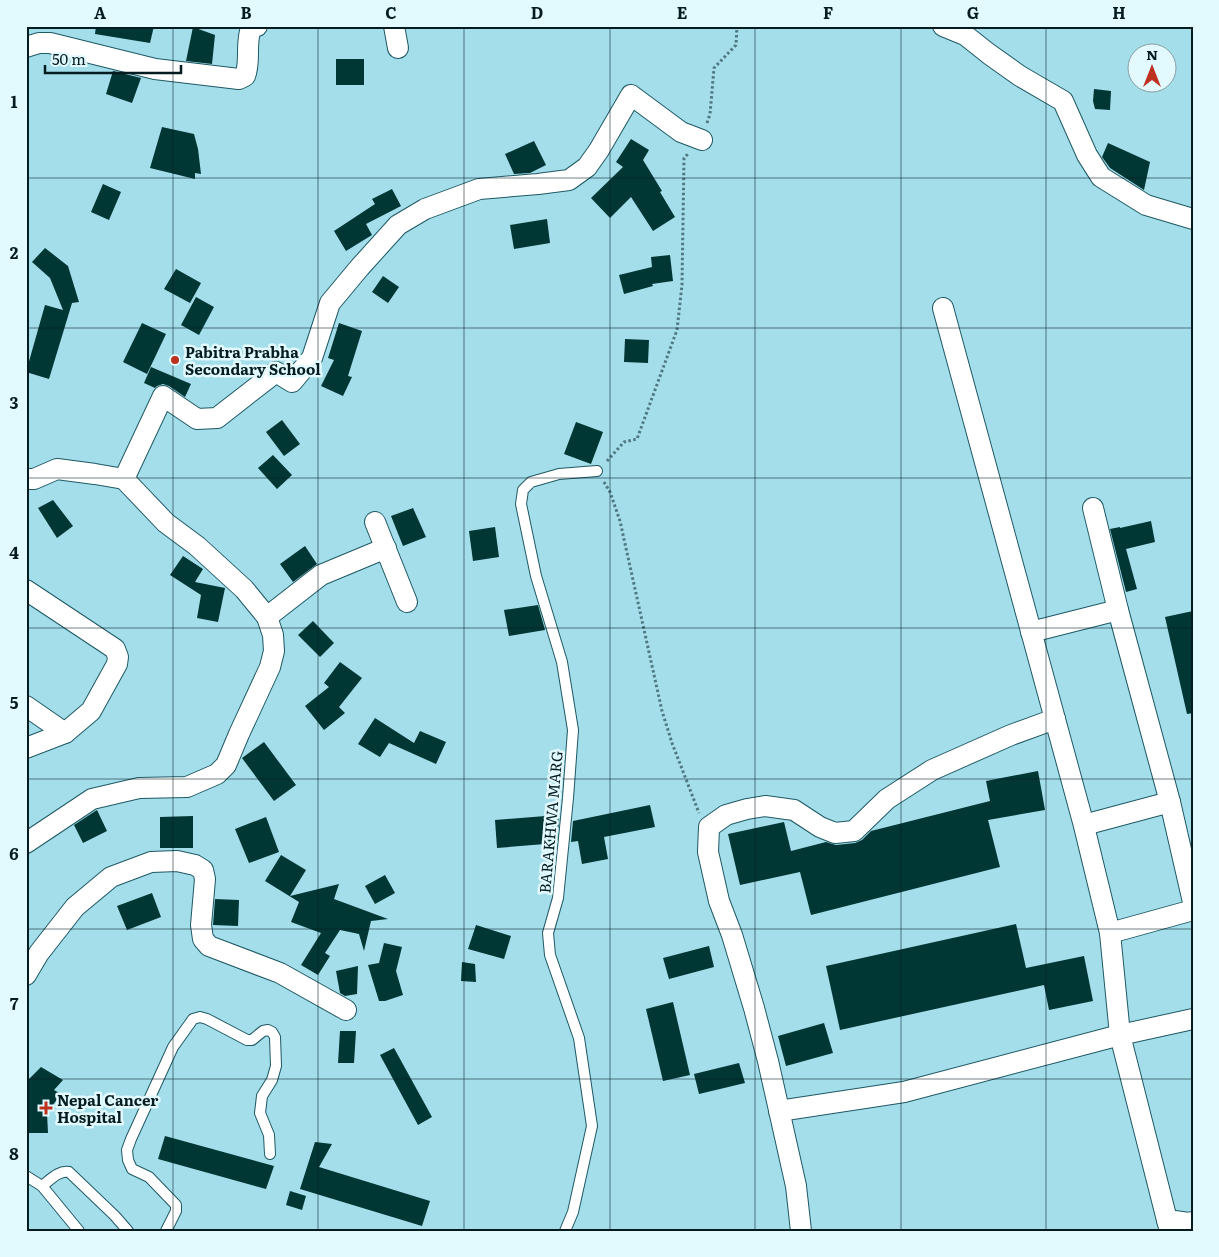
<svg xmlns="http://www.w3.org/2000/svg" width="1219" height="1257" font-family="Literata,serif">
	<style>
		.building { fill: #003634 }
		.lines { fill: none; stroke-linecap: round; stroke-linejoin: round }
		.service-casing { stroke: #1e5964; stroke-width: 12 }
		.minor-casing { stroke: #1e5964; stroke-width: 22 }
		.path { stroke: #507880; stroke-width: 3; stroke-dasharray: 2.5 2.5; stroke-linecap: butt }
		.service { stroke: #fff; stroke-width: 10 }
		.minor { stroke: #fff; stroke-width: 20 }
		.grid { fill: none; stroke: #041b20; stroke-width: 1; stroke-opacity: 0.55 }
		.poi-dot { fill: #bd311e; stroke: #e2f9fd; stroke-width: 2 }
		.labels { text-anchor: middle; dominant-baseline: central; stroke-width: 5; stroke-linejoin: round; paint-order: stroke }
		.poi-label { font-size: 15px; font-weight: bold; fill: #041b20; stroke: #e2f9fd; text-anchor: start }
		.street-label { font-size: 15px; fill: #041b20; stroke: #e2f9fd }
		.neatline { fill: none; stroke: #041b20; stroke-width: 2 }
		.grid-label { font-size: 16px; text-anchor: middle; font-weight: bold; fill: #041b20 }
	</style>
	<rect width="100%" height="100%" fill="#a3deea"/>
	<g class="building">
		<path d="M96 26H154L150 43 95 34Z"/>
		<path d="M193 27 215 35 212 64 186 61Z"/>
		<rect x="336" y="59" width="28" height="26"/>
		<path d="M113 71 141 78 132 103 106 94Z"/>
		<path d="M1094 89 1111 91 1110 110 1095 109 1093 101Z"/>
		<path d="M162 127 194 134 198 149 201 174 195 173V179L150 168Z"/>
		<path d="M631 139 649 150 643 160 662 191 660 192 675 217 653 231 631 197 610 218 591 198 623 167 616 162Z"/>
		<path d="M534 141 546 165 530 173 514 174 505 154Z"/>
		<path d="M1108 143 1150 162 1144 190 1110 168 1102 157Z"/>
		<path d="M103 184 121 192 109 220 91 212Z"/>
		<path d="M392 189 401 206 366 224 372 235 346 251 334 231 375 204 372 199Z"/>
		<path d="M547 219 550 243 514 249 510 225Z"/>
		<path d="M45 248 68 266 79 302 72 303 49 379 26 372 45 305 63 310 50 278 32 262Z"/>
		<path d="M670 255 673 281 652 284 653 286 624 294 619 275 652 267 651 257Z"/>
		<path d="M176 269 201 283 190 303 164 289Z"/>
		<path d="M383 276 399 287 388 303 372 292Z"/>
		<path d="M196 297 214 307 199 335 181 325Z"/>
		<path d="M142 323 166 334 147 374 123 362Z"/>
		<path d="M339 323 362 331 348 376 352 377 343 396 321 386 334 360 328 358Z"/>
		<path d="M625 339 649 340 648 363 624 362Z"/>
		<path d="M151 367 191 384 185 397 169 386 163 384 157 386 155 388 144 383Z"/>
		<path d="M282 420 300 444 284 456 266 432Z"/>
		<path d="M576 422 603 432 591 464 564 454Z"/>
		<path d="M273 455 292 475 277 489 258 468Z"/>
		<path d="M53 500 73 526 57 538 38 508Z"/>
		<path d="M413 508 426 537 403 546 391 516Z"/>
		<path d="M1151 521 1155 542 1126 549 1137 589 1126 592 1110 529 1120 527V528Z"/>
		<path d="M495 527 499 557 473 561 469 531Z"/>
		<path d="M305 546 317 564 293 582 280 564Z"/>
		<path d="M183 556 203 569 195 582 225 588 218 622 197 618 201 595 170 575Z"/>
		<path d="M538 605 545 630 509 636 504 610Z"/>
		<path d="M1193 611V713L1187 714 1165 617Z"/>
		<path d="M313 621 334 643 320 657 298 635Z"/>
		<path d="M340 662 362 678 339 707 345 713 324 730 305 706 329 687 324 683Z"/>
		<path d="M375 718 414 743 420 731 446 742 436 764 389 743 380 757 358 744Z"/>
		<path d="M264 742 296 785 274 801 242 758Z"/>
		<path d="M1038 771 1045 810 988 820 1000 867 811 915 800 872 740 885 728 834 784 822 791 851 826 842 836 845 855 843 862 840 871 831 990 801 986 781Z"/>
		<path d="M650 805 655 827 604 837 608 859 582 864 578 841 571 842 573 821Z"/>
		<path d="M97 810 107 831 83 843 74 825Z"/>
		<path d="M558 815 559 822 557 843 497 848 495 820Z"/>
		<path d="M193 816V848H160V817Z"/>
		<path d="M266 817 279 852 249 863 235 829Z"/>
		<path d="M281 855 306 870 290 896 339 884 334 899 388 919 371 921 364 951 359 934 340 930 325 953 330 956 318 975 301 965 321 933 291 922 299 902 265 881Z"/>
		<path d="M385 875 395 893 375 904 365 886Z"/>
		<path d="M152 893 161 917 127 930 117 906Z"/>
		<path d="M215 899 239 900 238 926 213 925Z"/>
		<path d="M1016 924 1026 968 1084 956 1093 1001 1049 1010 1044 985 840 1030 826 966Z"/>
		<path d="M476 925 511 936 504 959 468 949Z"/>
		<path d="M384 943 402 947 396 971 403 995 385 1001H379L368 965 379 963Z"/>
		<path d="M709 946 714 967 669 979 663 958Z"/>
		<path d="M462 962 475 964 476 982 461 981Z"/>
		<path d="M358 966 357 994 345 996 340 993 336 971Z"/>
		<path d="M673 1002 690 1075 663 1081 646 1009Z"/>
		<path d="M824 1023 833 1053 786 1066 778 1036Z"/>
		<path d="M340 1031H356L354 1063H338Z"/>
		<path d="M394 1048 432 1117 418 1125 380 1055Z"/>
		<path d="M739 1063 745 1083 699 1094 694 1074Z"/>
		<path d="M41 1067 63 1080 54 1090 61 1094 47 1113 48 1133H26V1082Z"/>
		<path d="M165 1136 274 1166 266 1189 158 1159Z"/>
		<path d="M315 1142 332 1144 319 1167 430 1201 422 1226 300 1189Z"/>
		<path d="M290 1191 306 1196 302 1210 286 1205Z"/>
	</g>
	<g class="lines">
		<defs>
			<g id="service">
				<path d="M26 1176 42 1186 79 1231"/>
				<path d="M42 1186C50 1180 59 1170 69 1172L115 1216 128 1231"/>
				<path d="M166 1231 176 1211V1205L149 1177 132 1169 128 1160 127 1150 131 1139 173 1047 193 1019 200 1017 207 1019 247 1040H252L263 1031 268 1030 272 1032 275 1037 276 1066 272 1080 262 1096 260 1113 269 1135 270 1154"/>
				<path d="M565 1231 573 1212 592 1126 579 1038 550 955 548 933 558 898 568 798 573 730 562 662 536 576 521 504 523 490 531 482 559 474 597 471"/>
			</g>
			<g id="minor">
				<path d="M394 26 398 48"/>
				<path d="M943 26 965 35 989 54 1020 76 1063 101 1087 155 1101 177 1146 205 1193 219"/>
				<path d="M26 47 39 43H50L155 69 239 79 245 76C251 61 245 44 251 28L257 26"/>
				<path d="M26 479H34L57 469 95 474 124 479 166 523 197 546 244 589 267 617 273 635 274 651 270 667 239 734 226 765 217 774 187 787 139 788 92 799 26 843"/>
				<path d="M124 479 163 396 197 419 217 418 276 372 292 382 312 358 330 303 360 267 398 225 425 209 479 189 538 184 569 180 587 167 599 150 631 95 681 132 702 140"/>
				<path d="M1093 508 1118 610 1170 802 1193 902"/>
				<path d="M375 522 407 602"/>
				<path d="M26 590 115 649 118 657 117 664 91 711 65 733 26 748"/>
				<path d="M267 617 321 575 386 548"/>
				<path d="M1031 632 1118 610"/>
				<path d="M26 706 65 733"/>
				<path d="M1084 825 1170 802"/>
				<path d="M1110 933 1193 910"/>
				<path d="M26 975 39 953 75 907 111 877 151 862 177 861 195 865 203 870 205 879 201 925 203 939 209 946 280 973 346 1010"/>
				<path d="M779 1111 904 1092 1120 1035 1110 933 1083 822 943 308"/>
				<path d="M1167 1220 1120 1035 1193 1019"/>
				<path d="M801 1231 796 1186 768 1061 754 1008 732 935 719 901 708 852 709 827 726 815 747 809 765 806 794 810 820 827 835 833 854 831 887 799 932 770 1011 735 1055 719"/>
				<path d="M1170 1231 1167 1220 1189 1223 1193 1222"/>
			</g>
		</defs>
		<use href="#service" class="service-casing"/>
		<use href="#minor" class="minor-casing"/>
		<g class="path">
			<path d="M707 123 710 114 714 68 736 45 737 26"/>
			<path d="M607 461 624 442 637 439 677 330 682 285 684 158 689 153"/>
			<path d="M604 482 610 492 620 521 662 711 672 743 699 813"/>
		</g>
		<use href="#service" class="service"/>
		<use href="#minor" class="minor"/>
	</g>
	<path class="grid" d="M173 26V1231M318 26V1231M464 26V1231M610 26V1231M755 26V1231M901 26V1231M1046 26V1231M26 178H1193M26 328H1193M26 478H1193M26 628H1193M26 779H1193M26 929H1193M26 1079H1193"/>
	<g class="poi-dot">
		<circle cx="175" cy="360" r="5"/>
		<path d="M43.5 1100.5h5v5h5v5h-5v5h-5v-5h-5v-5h5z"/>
	</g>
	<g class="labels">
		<g class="poi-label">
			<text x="185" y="351">Pabitra Prabha<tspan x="185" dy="17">Secondary School</tspan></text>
			<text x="57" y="1099">Nepal Cancer<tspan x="57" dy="17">Hospital</tspan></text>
		</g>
		<g class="street-label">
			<text transform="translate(550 822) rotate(-85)">BARAKHWA MARG</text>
		</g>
	</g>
	<rect width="1219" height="1257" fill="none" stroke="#e2f9fd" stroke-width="55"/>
	<g transform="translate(1152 68)"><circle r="24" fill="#e2f9fd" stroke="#89a0a5"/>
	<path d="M0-4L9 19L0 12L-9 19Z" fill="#bd311e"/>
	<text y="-8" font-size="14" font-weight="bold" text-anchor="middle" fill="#041b20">N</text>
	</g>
	<path d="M45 65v8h136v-8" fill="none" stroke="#041b20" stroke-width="2.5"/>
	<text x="52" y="65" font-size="15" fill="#041b20" stroke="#e2f9fd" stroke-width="4" paint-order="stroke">50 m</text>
	<rect x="28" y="28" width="1164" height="1202" class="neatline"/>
	<g class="grid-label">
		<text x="100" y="19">A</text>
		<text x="246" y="19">B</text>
		<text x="391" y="19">C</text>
		<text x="537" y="19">D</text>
		<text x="682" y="19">E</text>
		<text x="828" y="19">F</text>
		<text x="973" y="19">G</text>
		<text x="1119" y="19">H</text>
		<text x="14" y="108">1</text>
		<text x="14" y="259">2</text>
		<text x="14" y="409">3</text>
		<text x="14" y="559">4</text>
		<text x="14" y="709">5</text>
		<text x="14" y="860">6</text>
		<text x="14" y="1010">7</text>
		<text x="14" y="1160">8</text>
	</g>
</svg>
